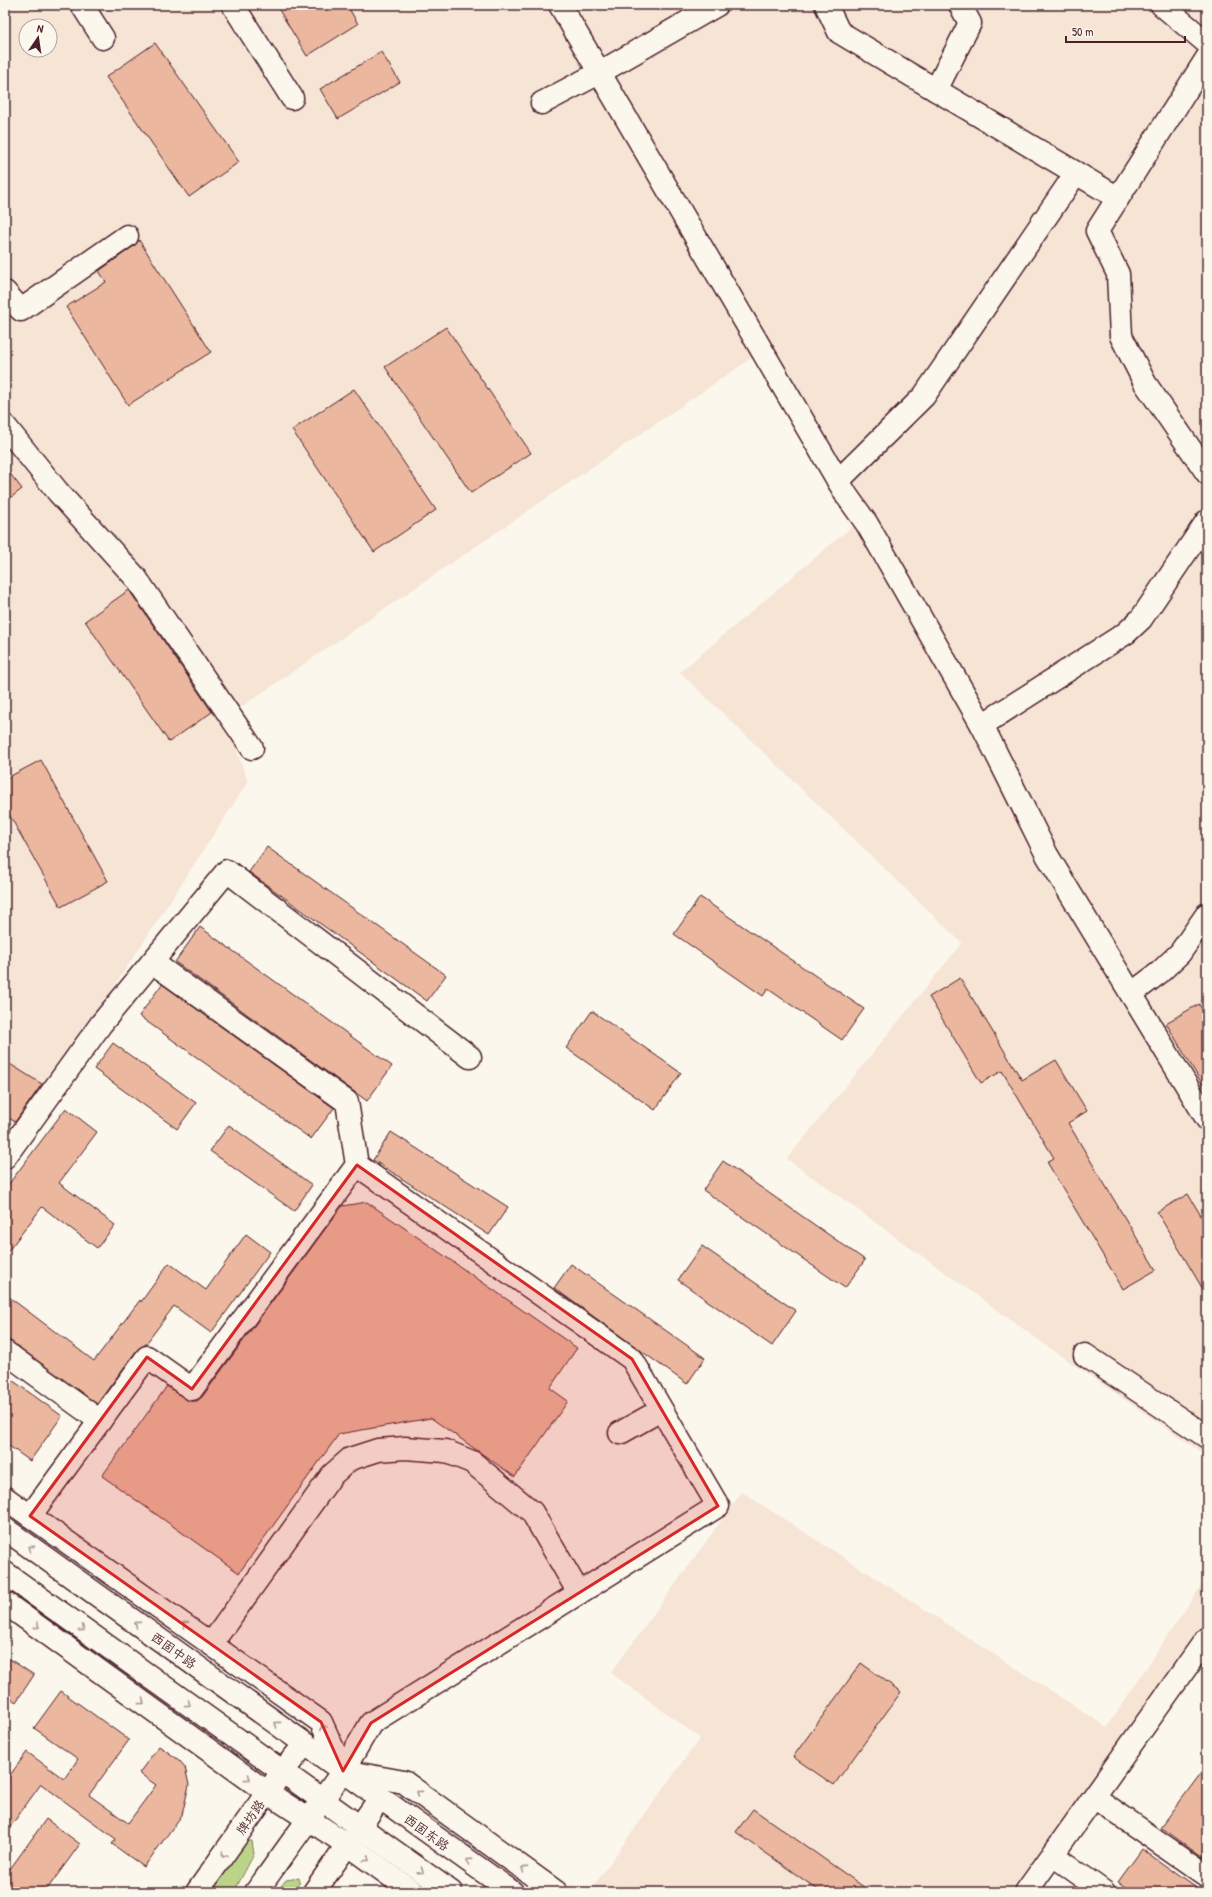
<svg xmlns="http://www.w3.org/2000/svg" width="1212" height="1897" font-family="'Patrick Hand','LXGW WenKai TC',sans-serif">
	<style>
		.built { fill: #f6e4d5; fill-rule: evenodd }
		.green { fill: #bcd38a; stroke: #83795a }
		.building { fill: #ebb79e; stroke: #4a1f2b }
		.lines { fill: none; stroke-linecap: round; stroke-linejoin: round }
		.minor-casing { stroke: #4a1f2b; stroke-width: 25 }
		.major-casing { stroke: #4a1f2b; stroke-width: 25 }
		.minor { stroke: #fbf7ec; stroke-width: 22 }
		.major { stroke: #fbf7ec; stroke-width: 22 }
		.oneway { stroke: #ab9695 }
		.marked { fill: #d62828; fill-opacity: 0.2; stroke: #d62828; stroke-width: 3; stroke-linejoin: round }
		.labels { text-anchor: middle; dominant-baseline: central; stroke-width: 3; stroke-linejoin: round; paint-order: stroke }
		.street-label { font-size: 13px; fill: #4a1f2b; stroke: #fbf7ec }
	</style>
	<rect width="100%" height="100%" fill="#fbf7ec"/>
	<filter id="ink" filterUnits="userSpaceOnUse"><feTurbulence type="fractalNoise" baseFrequency=".025" numOctaves="2"/><feDisplacementMap in="SourceGraphic" scale="8" xChannelSelector="R" yChannelSelector="G"/><feConvolveMatrix kernelMatrix="1 2 1 2 8 2 1 2 1" color-interpolation-filters="sRGB"/></filter>
	<g filter="url(#ink)">
		<g class="built">
			<path d="M11 5H1207V1456L1050 1348 787 1159 962 943 680 672 868 513 602 104 759 353 225 718 248 782 21 1129 5 1119V17ZM26 26H50V50H26Z"/>
			<path d="M742 1492 1107 1727 1207 1577V1624L1010 1892H589L700 1738 611 1673Z"/>
		</g>
		<g class="green">
			<path d="M247 1841H252L254 1854 234 1892H211Z"/>
			<path d="M299 1878 300 1882 293 1892H276L286 1880Z"/>
		</g>
		<g class="building">
			<path d="M276 5H347L358 24 307 56Z"/>
			<path d="M155 43 239 162 189 197 106 77Z"/>
			<path d="M381 52 400 82 338 119 320 89Z"/>
			<path d="M139 240 211 352 128 405 66 307 106 282 99 271 134 246Z"/>
			<path d="M446 327 531 453 471 493 385 367Z"/>
			<path d="M354 389 436 510 374 552 292 430Z"/>
			<path d="M5 467 22 489 5 502Z"/>
			<path d="M129 590 212 712 169 742 85 621Z"/>
			<path d="M41 760 108 881 61 907 5 807V779Z"/>
			<path d="M267 847 446 975 427 1001 249 872Z"/>
			<path d="M700 897 864 1009 842 1040 768 989 763 996 674 934Z"/>
			<path d="M200 927 392 1066 367 1101 175 962Z"/>
			<path d="M960 978 1022 1080 1056 1060 1087 1111 1068 1123 1156 1270 1123 1289 1047 1162 1054 1158 1002 1071 981 1083 929 997Z"/>
			<path d="M162 984 334 1108 311 1139 139 1016Z"/>
			<path d="M1199 1004 1207 1018V1092L1166 1023Z"/>
			<path d="M592 1011 681 1073 655 1110 566 1048Z"/>
			<path d="M113 1043 196 1103 177 1129 94 1069Z"/>
			<path d="M5 1061 42 1084 15 1122 5 1115Z"/>
			<path d="M66 1108 97 1132 59 1183 115 1225 97 1248 42 1207 5 1255V1189Z"/>
			<path d="M229 1125 312 1185 294 1211 210 1151Z"/>
			<path d="M391 1132 508 1207 489 1235 373 1160Z"/>
			<path d="M723 1161 865 1260 845 1288 703 1190Z"/>
			<path d="M1188 1194 1207 1226V1296L1157 1212Z"/>
			<path d="M367 1202 577 1348 550 1388 568 1401 515 1477 431 1418 339 1434 239 1573 102 1476 167 1386 190 1401H197L202 1397 342 1206Z"/>
			<path d="M246 1234 270 1252 211 1333 174 1306 145 1345 137 1350 97 1404 12 1342 5 1339V1294L94 1361 140 1300 141 1302 169 1263 206 1290Z"/>
			<path d="M702 1246 796 1311 772 1346 678 1280Z"/>
			<path d="M571 1264 705 1358 687 1384 554 1288Z"/>
			<path d="M5 1375 62 1416 30 1461 5 1443Z"/>
			<path d="M5 1656 34 1675 16 1702 5 1695Z"/>
			<path d="M861 1663 901 1692 834 1785 793 1757Z"/>
			<path d="M61 1691 129 1740 89 1795 128 1823 156 1785 139 1773 159 1746 179 1760 185 1767 189 1785 182 1815 144 1867 112 1844 116 1839 41 1784 5 1834V1782L27 1752 64 1779 78 1759 34 1728Z"/>
			<path d="M1207 1765V1850L1202 1857 1161 1827Z"/>
			<path d="M753 1809 871 1892H821L736 1832Z"/>
			<path d="M46 1819 80 1844 45 1892H5V1876Z"/>
			<path d="M1142 1849 1202 1892H1133L1118 1882Z"/>
		</g>
		<g class="lines">
			<defs>
				<g id="minor">
					<path d="M82 5 103 38"/>
					<path d="M233 5 292 98"/>
					<path d="M560 5 847 496 867 524 982 725 1047 855 1207 1119"/>
					<path d="M826 5 839 32 936 90"/>
					<path d="M1162 5 1207 43"/>
					<path d="M1207 58 1097 231 1118 274 1121 336 1145 383 1207 473"/>
					<path d="M542 103 599 73 717 5"/>
					<path d="M1076 173 1118 198"/>
					<path d="M5 292 21 310 127 236"/>
					<path d="M5 426 58 492 136 578 252 748"/>
					<path d="M838 481 924 396 1076 173 936 90 970 23 960 5"/>
					<path d="M982 725 1126 633 1141 619 1207 521"/>
					<path d="M1131 994 1159 973 1180 953 1207 914"/>
					<path d="M5 1157 101 1024 227 871 470 1057"/>
					<path d="M5 1352 100 1421"/>
					<path d="M1085 1355 1207 1437"/>
					<path d="M620 1433 661 1410"/>
					<path d="M5 1498 321 1722 343 1771 404 1782 556 1892"/>
					<path d="M30 1516 147 1357 192 1389 357 1165 347 1102 152 962"/>
					<path d="M5 1603 268 1793 348 1845 413 1892"/>
					<path d="M212 1643 332 1475 350 1459 378 1450 405 1448 445 1451 472 1462 532 1512 579 1593"/>
					<path d="M343 1771 371 1723 718 1506 632 1359 357 1165"/>
					<path d="M1094 1797 1207 1876"/>
					<path d="M1053 1855 1104 1892"/>
					<path d="M197 1892 282 1772 305 1744"/>
					<path d="M314 1892 380 1798"/>
					<path d="M1026 1892 1207 1638"/>
				</g>
				<g id="major">
					<path d="M5 1529 512 1892"/>
					<path d="M5 1573 451 1892"/>
					<path d="M256 1892 343 1771"/>
				</g>
			</defs>
			<use href="#minor" class="minor-casing"/>
			<use href="#major" class="major-casing"/>
			<use href="#minor" class="minor"/>
			<use href="#major" class="major"/>
		</g>
		<defs><path id="oneway-chevron" d="M-2-3.5L2.5 0L-2 3.5" fill="none" stroke-width="1.6" stroke-linecap="round" stroke-linejoin="round"/></defs>
		<g class="oneway">
			<use href="#oneway-chevron" transform="translate(31 1548) rotate(-144)"/>
			<use href="#oneway-chevron" transform="translate(137 1624) rotate(-144)"/>
			<use href="#oneway-chevron" transform="translate(185 1624) rotate(-145)"/>
			<use href="#oneway-chevron" transform="translate(37 1626) rotate(36)"/>
			<use href="#oneway-chevron" transform="translate(82 1629) rotate(36)"/>
			<use href="#oneway-chevron" transform="translate(142 1702) rotate(36)"/>
			<use href="#oneway-chevron" transform="translate(188 1704) rotate(36)"/>
			<use href="#oneway-chevron" transform="translate(277 1724) rotate(-144)"/>
			<use href="#oneway-chevron" transform="translate(323 1727) rotate(-118)"/>
			<use href="#oneway-chevron" transform="translate(248 1778) rotate(36)"/>
			<use href="#oneway-chevron" transform="translate(419 1793) rotate(-144)"/>
			<use href="#oneway-chevron" transform="translate(224 1855) rotate(125)"/>
			<use href="#oneway-chevron" transform="translate(367 1859) rotate(36)"/>
			<use href="#oneway-chevron" transform="translate(469 1861) rotate(-144)"/>
			<use href="#oneway-chevron" transform="translate(524 1869) rotate(-144)"/>
			<use href="#oneway-chevron" transform="translate(421 1871) rotate(35)"/>
		</g>
	</g>
	<path class="marked" d="M357 1165 632 1359 718 1506 371 1723 343 1771 321 1722 30 1516 147 1357 192 1389Z"/>
	<g class="labels">
		<g class="street-label">
			<text transform="translate(174 1650) rotate(36)">西固中路</text>
			<text transform="translate(250 1817) rotate(-55)">牌坊路</text>
			<text transform="translate(427 1832) rotate(36)">西固东路</text>
		</g>
	</g>
	<rect width="1212" height="1897" fill="none" stroke="#fbf7ec" stroke-width="20"/>
	<rect x="10" y="10" width="1192" height="1877" fill="none" stroke="#4a1f2b" stroke-width="1.5" filter="url(#ink)"/>
	<g transform="translate(38 38) rotate(13)"><circle r="19" fill="#fbf7ec" stroke="#b4a19f"/>
	<path d="M0-3L7 15L0 10L-7 15Z" fill="#4a1f2b"/>
	<text y="-6" font-size="11" font-weight="bold" text-anchor="middle" fill="#4a1f2b">N</text>
	</g>
	<path d="M1066 36v6h119v-6" fill="none" stroke="#4a1f2b" stroke-width="2"/>
	<text x="1072" y="36" font-size="12" fill="#4a1f2b" stroke="#fbf7ec" stroke-width="3" paint-order="stroke">50 m</text>
</svg>
